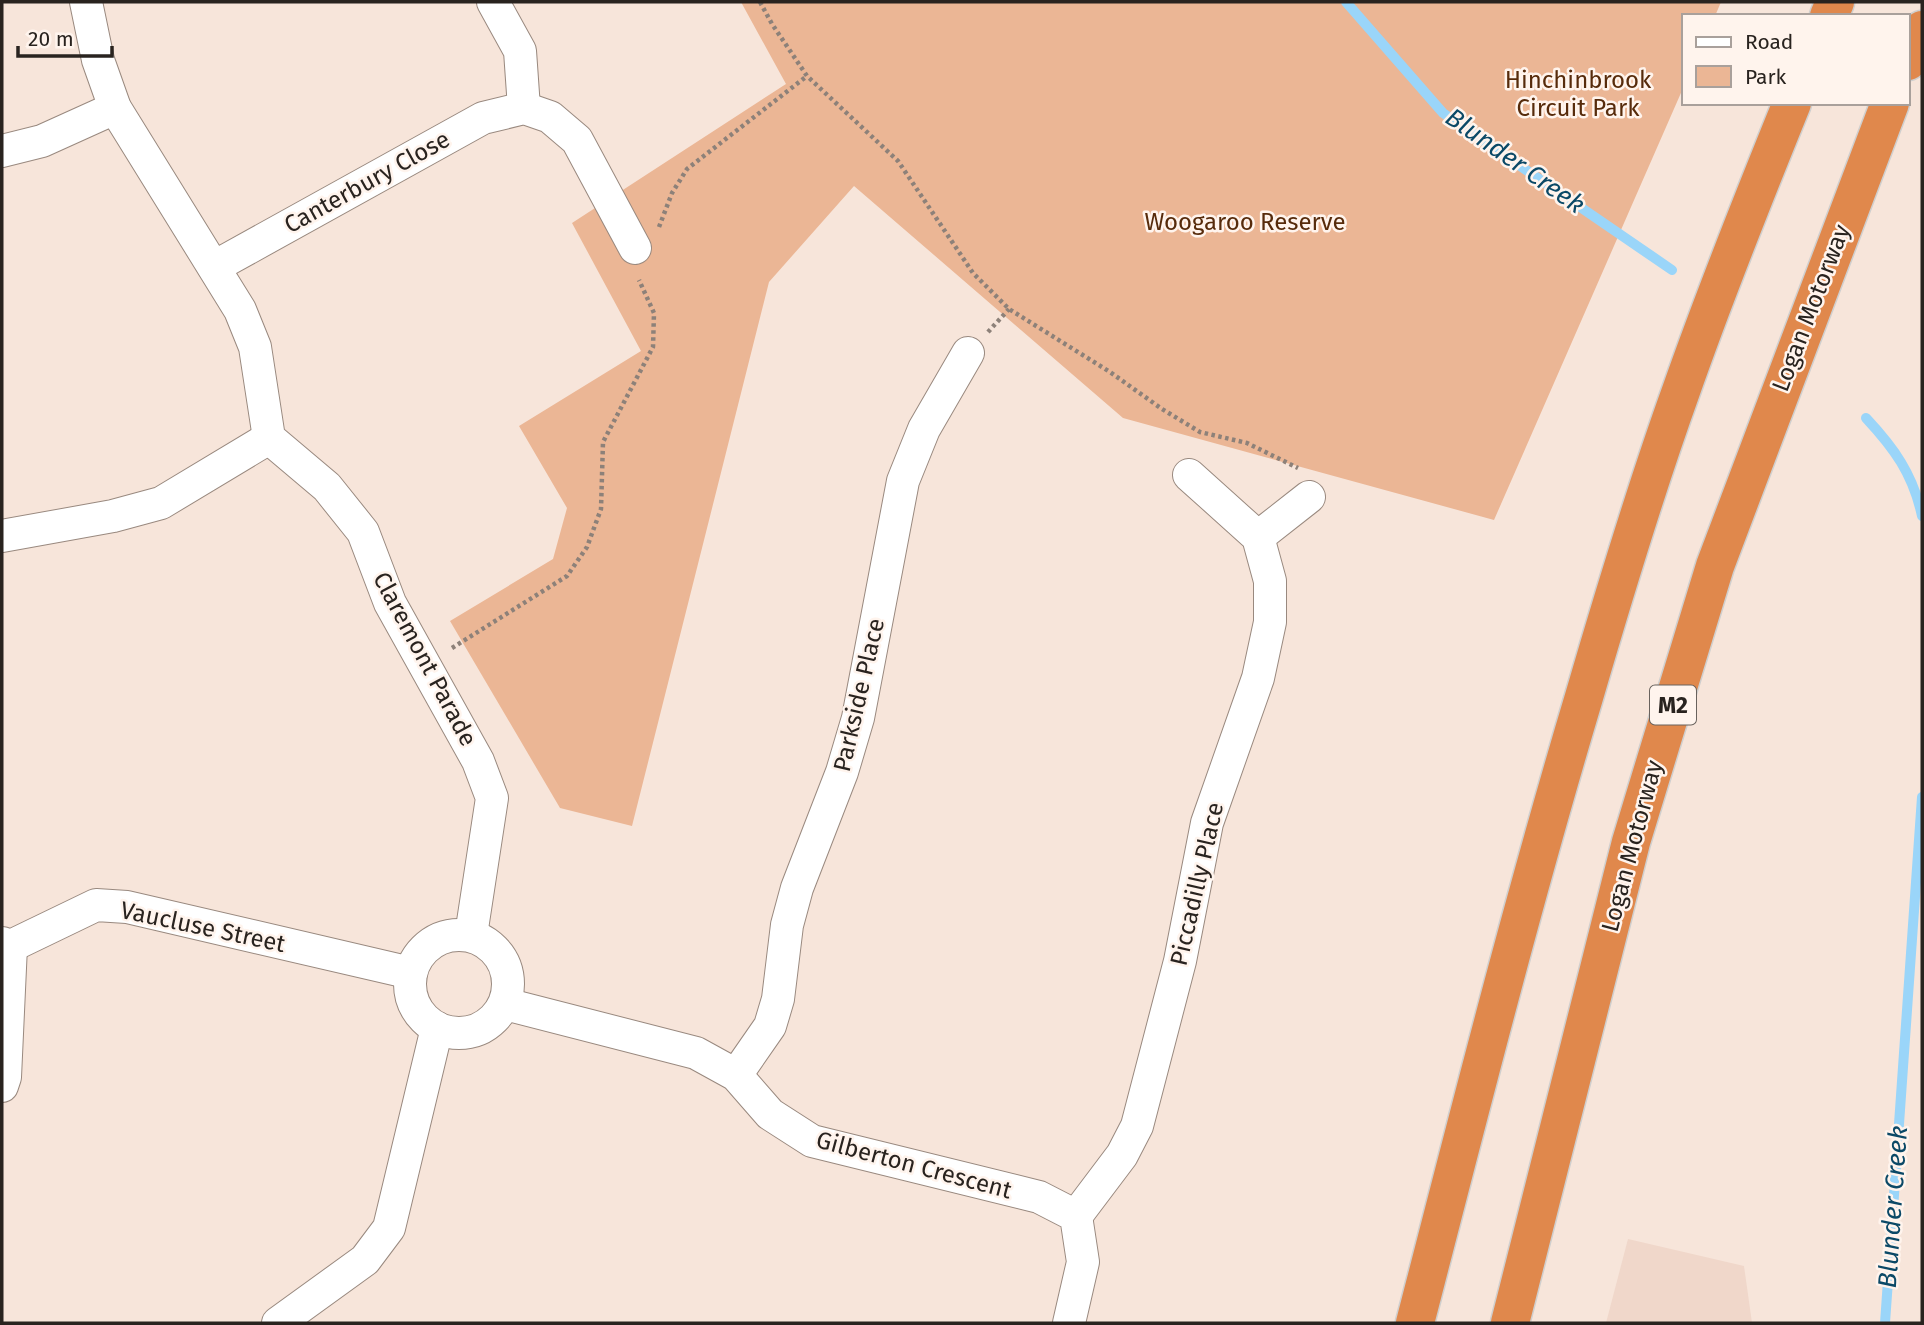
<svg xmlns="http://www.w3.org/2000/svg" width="1924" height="1325" font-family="'Fira Sans',sans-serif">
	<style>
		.built { fill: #f0d7ca }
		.green { fill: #ebb695 }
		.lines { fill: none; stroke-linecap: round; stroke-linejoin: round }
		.stream { stroke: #9ad5f9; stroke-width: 10 }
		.street-casing { stroke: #99897f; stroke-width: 34 }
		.highway-casing { stroke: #d0cfce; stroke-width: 41 }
		.path { stroke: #8d8179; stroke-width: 4.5; stroke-dasharray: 3.5 3.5; stroke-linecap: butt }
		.street { stroke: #fff; stroke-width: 32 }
		.highway { stroke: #e0884c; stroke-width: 38 }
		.labels { text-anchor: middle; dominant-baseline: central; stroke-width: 5; stroke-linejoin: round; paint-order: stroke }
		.shield { fill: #fff4ed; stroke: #69625d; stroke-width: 2 }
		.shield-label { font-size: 23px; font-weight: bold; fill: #29231f }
		.park-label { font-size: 24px; fill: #572b0b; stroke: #fff4ed }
		.street-label { font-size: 24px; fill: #29231f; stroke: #fff4ed }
		.water-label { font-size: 26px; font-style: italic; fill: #0b4967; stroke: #fff4ed }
	</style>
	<rect width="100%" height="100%" fill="#f7e5da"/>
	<path class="built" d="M1628 1239 1744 1266 1752 1323H1606Z"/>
	<path class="green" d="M741 2H1721L1715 16H1684V86L1494 520 1123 418 854 186 769 282 632 826 560 808 450 621 553 559 567 508 519 426 641 351 572 223 786 84Z"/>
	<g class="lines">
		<g class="stream">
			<path d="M1346 2 1443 113 1672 270"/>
			<path d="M1866 418C1894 448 1913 474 1922 516"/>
			<path d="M1885 1323 1922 797"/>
		</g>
		<defs>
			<g id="street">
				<path d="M86 2 98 60 115 108 240 310 255 347 269 438 327 487 363 532 390 603 478 761 492 798 471 935"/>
				<path d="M493 2 520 51 524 108"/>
				<path d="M2 151 42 141 115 108"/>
				<path d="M214 267 483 118 524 108 550 117 577 140 635 248"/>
				<path d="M2 536 113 516 161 503 269 438"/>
				<path d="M1258 537 1309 497"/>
				<circle cx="459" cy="984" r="49"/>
				<path d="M2 943 11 946 96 905 127 907 411 973"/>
				<path d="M505 1004 696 1053 736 1075 770 1114 812 1141 1039 1197 1076 1216 1083 1262 1069 1323"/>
				<path d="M736 1075 770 1026 778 999 787 925 797 888 842 772 858 718 903 481 924 429 968 353"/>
				<path d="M2 1086 5 1077 11 946"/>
				<path d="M1076 1216 1122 1155 1137 1126 1180 961 1207 823 1258 678 1270 622V581L1258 537 1189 475"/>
				<path d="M278 1323 365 1260 389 1228 437 1028"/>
			</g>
			<g id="highway">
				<path d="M1829 16 1835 2"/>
				<path d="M1908 61 1922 30"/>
				<path d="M1415 1323C1469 1114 1522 904 1584 697 1614 594 1645 491 1681 391 1715 294 1753 199 1792 103"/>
				<path d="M1510 1323 1631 842 1715 566 1890 103"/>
			</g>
		</defs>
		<use href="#street" class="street-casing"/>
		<use href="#highway" class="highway-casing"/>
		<g class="path">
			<path d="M760 2 772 24 807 76 898 161 973 273 1009 309 1110 372 1162 409 1200 432 1247 443 1298 468"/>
			<path d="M659 227 672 193 687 169 807 76"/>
			<path d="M988 332 1009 309"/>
			<path d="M452 648 567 576 587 547 601 509 603 442 653 347 654 313 639 280"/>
		</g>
		<use href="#street" class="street"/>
		<use href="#highway" class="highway"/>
	</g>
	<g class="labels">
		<rect class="shield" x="1650" y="685.5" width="46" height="39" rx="5"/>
		<g class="shield-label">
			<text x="1673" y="705">M2</text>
		</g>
		<g class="park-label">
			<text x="1578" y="80">Hinchinbrook<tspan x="1578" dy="28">Circuit Park</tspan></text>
			<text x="1245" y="222">Woogaroo Reserve</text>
		</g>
		<g class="street-label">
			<text transform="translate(367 182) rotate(-29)">Canterbury Close</text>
			<text transform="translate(1811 308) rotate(-69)">Logan Motorway</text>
			<text transform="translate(425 659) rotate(62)">Claremont Parade</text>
			<text transform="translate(859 695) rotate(-77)">Parkside Place</text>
			<text transform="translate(1632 846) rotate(-75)">Logan Motorway</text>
			<text transform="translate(1197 884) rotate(-77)">Piccadilly Place</text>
			<text transform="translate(203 927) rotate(12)">Vaucluse Street</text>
			<text transform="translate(914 1165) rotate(15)">Gilberton Crescent</text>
		</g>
		<g class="water-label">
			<text transform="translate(1515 161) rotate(35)">Blunder Creek</text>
			<text transform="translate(1893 1207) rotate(-86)">Blunder Creek</text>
		</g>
	</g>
	<rect width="1924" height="1325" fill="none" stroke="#29231f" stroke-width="7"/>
	<rect x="1682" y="14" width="228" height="91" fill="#fff4ed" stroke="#a9a09b" stroke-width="2"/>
	<rect x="1696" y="37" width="35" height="10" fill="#ffffff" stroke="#a9a09b" stroke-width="2"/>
	<text x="1745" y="49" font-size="21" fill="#29231f">Road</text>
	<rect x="1696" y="66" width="35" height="21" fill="#ebb695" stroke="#a9a09b" stroke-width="2"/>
	<text x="1745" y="84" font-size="21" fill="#29231f">Park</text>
	<path d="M18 46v10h94v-10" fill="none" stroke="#29231f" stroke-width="3.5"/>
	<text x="28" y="46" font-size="21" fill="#29231f" stroke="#fff4ed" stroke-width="5" paint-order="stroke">20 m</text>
</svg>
